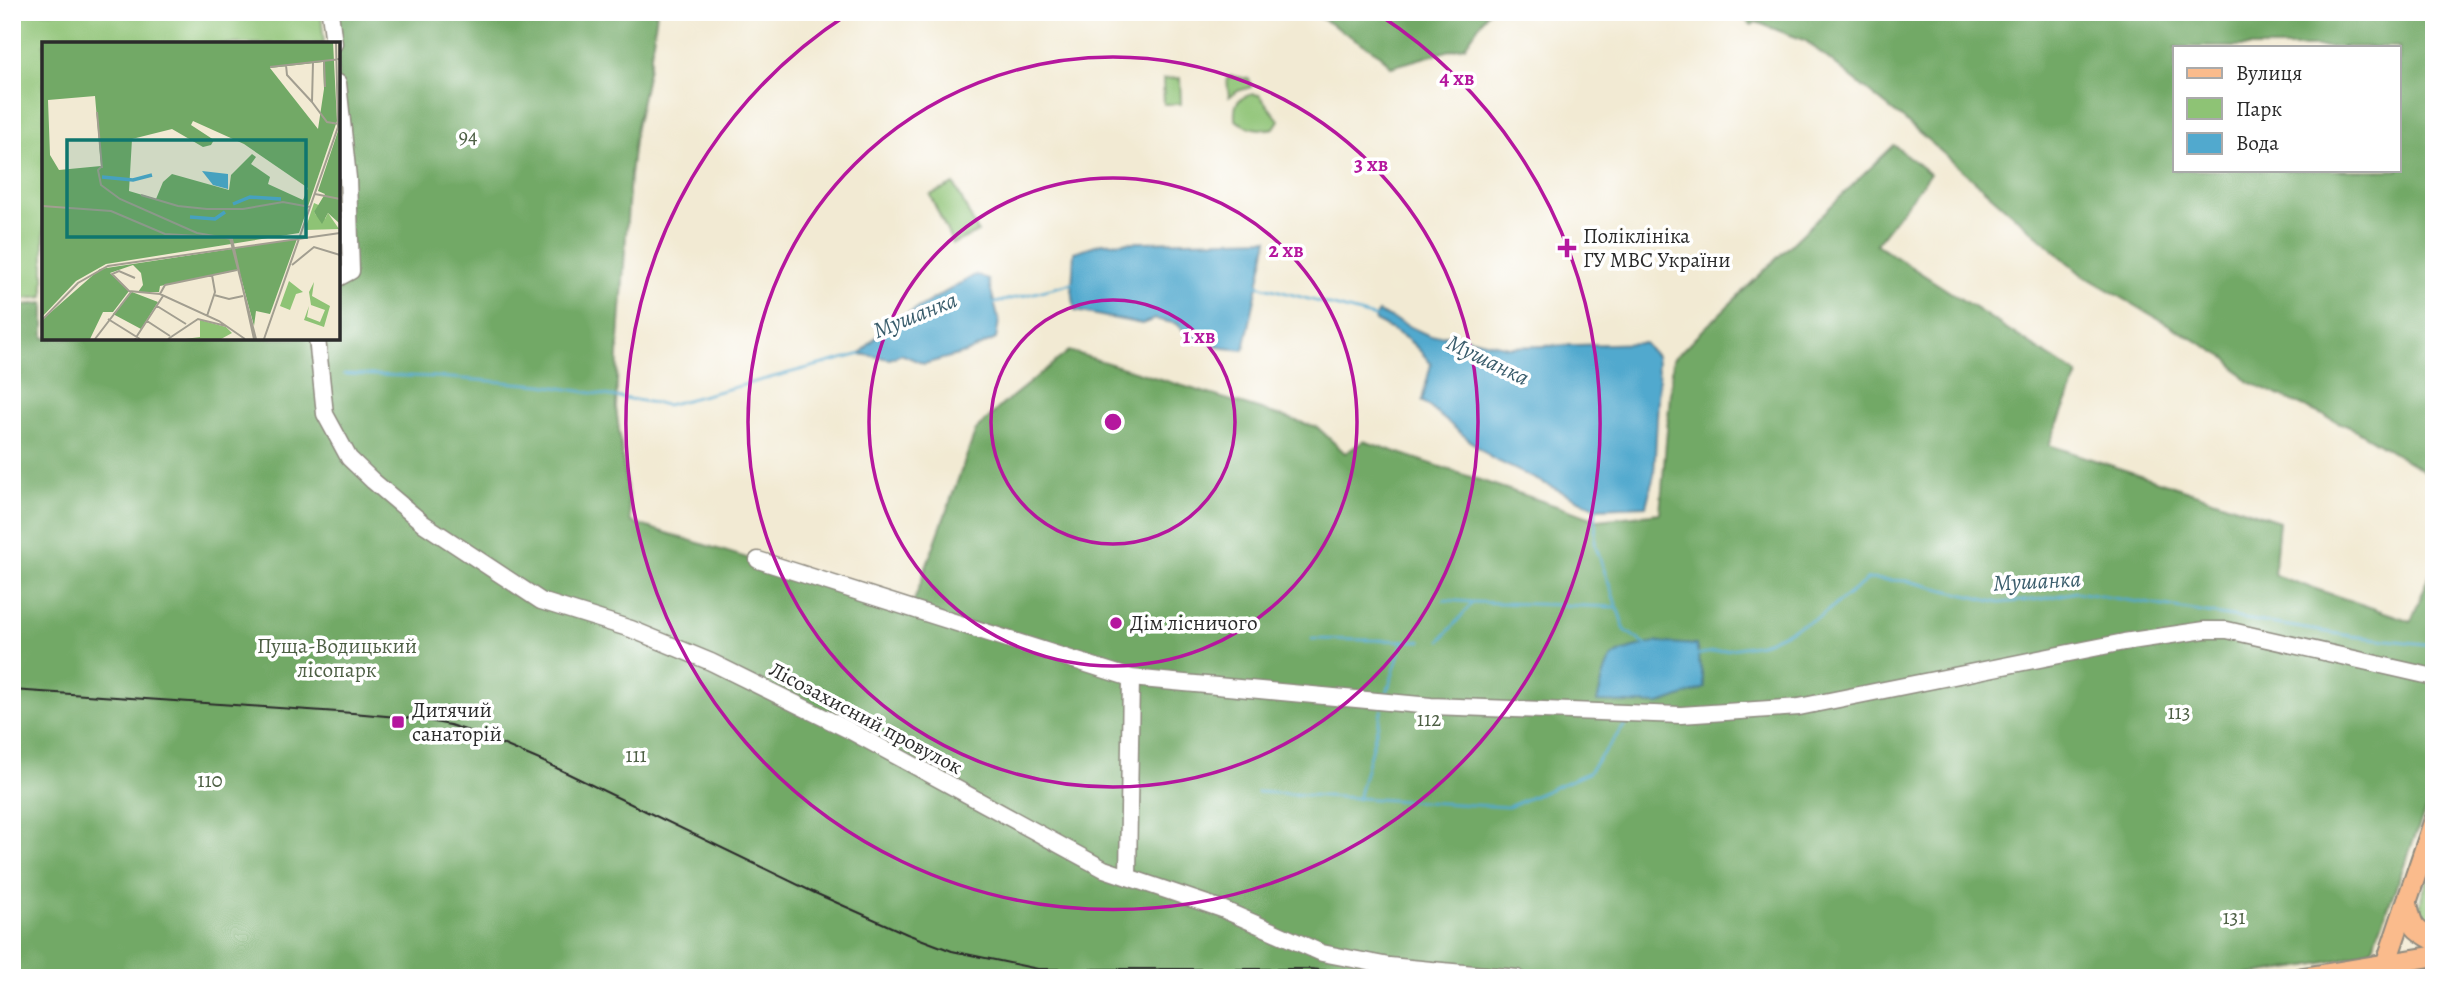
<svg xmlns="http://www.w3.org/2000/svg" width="2446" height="990" font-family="Alegreya,serif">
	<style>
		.green { fill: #8ec375; stroke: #5c7750; stroke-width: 2 }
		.forest { fill: #72a966; stroke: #4e6a48; stroke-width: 2; fill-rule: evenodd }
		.water { fill: #51a9ce; stroke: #3e6a7c; stroke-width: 2 }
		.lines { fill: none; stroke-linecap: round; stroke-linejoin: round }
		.stream { stroke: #51a9ce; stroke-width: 2.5 }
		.minor-casing { stroke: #8e8a7f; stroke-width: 19 }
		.major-casing { stroke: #8e8a7f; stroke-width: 23 }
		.minor { stroke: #fff; stroke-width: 16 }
		.major { stroke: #fabb8c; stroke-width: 19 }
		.tram { stroke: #2b2b2b; stroke-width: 2 }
		.ring { fill: none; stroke: #b5179e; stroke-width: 3.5 }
		.poi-dot { fill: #b5179e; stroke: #fff; stroke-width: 2.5 }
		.labels { text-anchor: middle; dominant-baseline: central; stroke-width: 7; stroke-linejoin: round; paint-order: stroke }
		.park-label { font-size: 21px; fill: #4e6045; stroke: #fff }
		.poi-label { font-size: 21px; fill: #2b2b2b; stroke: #fff; text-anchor: start }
		.street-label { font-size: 21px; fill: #2b2b2b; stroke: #fff }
		.water-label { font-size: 23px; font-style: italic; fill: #3a5d6c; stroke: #fff }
		.inset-river { fill: none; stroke: #51a9ce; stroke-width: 3.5 }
		.inset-road { fill: none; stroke: #a29e90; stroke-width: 2 }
		.view { fill: #0f766e; fill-opacity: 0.15; stroke: #0f766e; stroke-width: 3.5 }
		.inset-edge { fill: none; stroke: #2b2b2b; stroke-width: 3.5 }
		.centre { fill: #b5179e; stroke: #fff; stroke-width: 3.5 }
		.ring-label { font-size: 21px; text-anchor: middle; font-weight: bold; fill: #b5179e; stroke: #fff; stroke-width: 7; stroke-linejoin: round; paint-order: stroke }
	</style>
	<rect width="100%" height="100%" fill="#fff"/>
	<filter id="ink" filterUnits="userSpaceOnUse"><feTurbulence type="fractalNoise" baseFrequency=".0143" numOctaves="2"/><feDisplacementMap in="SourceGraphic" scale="14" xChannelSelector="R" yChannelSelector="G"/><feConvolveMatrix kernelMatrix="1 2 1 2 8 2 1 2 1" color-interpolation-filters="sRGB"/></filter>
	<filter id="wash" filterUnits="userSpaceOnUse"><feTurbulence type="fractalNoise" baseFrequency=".00686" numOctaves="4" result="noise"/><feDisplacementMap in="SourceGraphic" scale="28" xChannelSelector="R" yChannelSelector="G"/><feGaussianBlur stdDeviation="1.57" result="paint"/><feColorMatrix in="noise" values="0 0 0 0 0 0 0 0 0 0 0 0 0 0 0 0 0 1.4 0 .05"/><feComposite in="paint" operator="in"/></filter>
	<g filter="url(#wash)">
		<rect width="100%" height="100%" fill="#f2ead3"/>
		<g class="green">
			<path d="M12 12H321L324 44H44V297L12 300Z"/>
			<path d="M1231 76 1249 79 1251 87 1238 91 1229 97 1227 79Z"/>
			<path d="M1180 78 1181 104H1164L1163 79Z"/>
			<path d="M1253 94 1259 95 1279 120 1274 128C1262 131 1244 128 1235 119 1234 103 1237 98 1253 94Z"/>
			<path d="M954 184 978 232 953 244 930 195Z"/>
			<path d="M2434 863V927L2428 925 2419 915 2422 896Z"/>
		</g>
		<g class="forest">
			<path d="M330 12H657L650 62 635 132 630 175 618 355 616 408 631 522 911 609 976 430 1003 404 1069 351 1317 427 1345 453 1364 441 1598 520 1660 513 1673 359 1894 145 1930 174 1876 244 2078 375 2049 445 2279 521 2274 575 2411 621 2434 564V787L2373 947C2357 962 2256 973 2228 978H12V306L44 303V338H338V272L350 271 338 83V44Z"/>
			<path d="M1311 12H1488L1465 46 1391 67 1381 55Z"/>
			<path d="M1734 12H2434V477L2354 429 2249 382 2226 358 2081 274 1913 127 1806 41 1756 22 1752 25ZM2399 47V170H2175V47Z"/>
		</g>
		<g class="water">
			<path d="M1268 239 1244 350 1224 348 1188 335 1177 324 1155 319 1142 324 1075 311 1072 289 1074 252 1102 243Z"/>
			<path d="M975 275 988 279 999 321 996 339 965 353 924 364 901 354 890 359 860 354 885 327Z"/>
			<path d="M1378 312 1430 336 1453 335 1509 347 1644 343 1656 356 1659 379 1654 475 1646 506 1596 508 1491 458 1422 401 1431 364C1413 340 1401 334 1375 321Z"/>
			<path d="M1657 642 1696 645 1705 688 1660 704 1597 702C1610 650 1606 655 1657 642Z"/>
		</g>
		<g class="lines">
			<g class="stream">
				<path d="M1257 285 1378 318"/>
				<path d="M991 304 1073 283"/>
				<path d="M344 374 438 377 542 385 667 405 861 354"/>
				<path d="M1596 505 1595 544 1625 630 1647 646"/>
				<path d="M1444 600 1472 602"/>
				<path d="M1312 639 1421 641"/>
				<path d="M1441 640 1473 602 1616 607"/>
				<path d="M1695 655 1761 644 1821 616 1868 579 1908 581 1999 603 2042 599 2076 592 2351 636 2434 645"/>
				<path d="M1387 693 1403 641"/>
				<path d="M1258 792 1508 807 1588 773 1625 725"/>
				<path d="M1358 799 1382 709"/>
			</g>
		</g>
	</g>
	<g filter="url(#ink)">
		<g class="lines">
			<defs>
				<g id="minor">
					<path d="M330 12 334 44"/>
					<path d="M338 83 348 178 351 271 338 278"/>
					<path d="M317 338 325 414 349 458 373 481 424 524 541 601 631 629 711 662 847 729 1104 869 1222 909 1322 953 1389 966 1517 978"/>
					<path d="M758 560 1131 678 1431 706 1681 715 1799 707 2124 642 2205 630H2227L2434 677"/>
					<path d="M1128 877 1131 678"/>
				</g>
				<g id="major">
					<path d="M2407 901C2412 925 2411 928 2434 940"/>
					<path d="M2300 978 2434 956"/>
					<path d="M2381 978 2434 821"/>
					<path d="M2432 978H2434"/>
				</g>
			</defs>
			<use href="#minor" class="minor-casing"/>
			<use href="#major" class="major-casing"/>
			<use href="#minor" class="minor"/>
			<use href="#major" class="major"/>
			<path class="tram" d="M12 690 353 713 419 719 450 725 481 735 544 762 815 893 907 934 952 951 1038 969H1309L1414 978"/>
		</g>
	</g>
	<g class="ring">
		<circle cx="1113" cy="422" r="122"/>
		<circle cx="1113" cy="422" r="244"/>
		<circle cx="1113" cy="422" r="365"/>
		<path d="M1378 14A487 487 0 1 1 848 14"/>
	</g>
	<g class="poi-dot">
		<path d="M1563.5 237.5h7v7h7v7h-7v7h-7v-7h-7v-7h7z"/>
		<circle cx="1116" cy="623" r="7"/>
		<rect x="391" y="715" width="14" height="14" rx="3.5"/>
	</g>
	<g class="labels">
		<g class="park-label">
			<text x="468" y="136">94</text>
			<text x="337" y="646">Пуща-Водицький<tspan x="337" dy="24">лісопарк</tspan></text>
			<text x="2179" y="712">113</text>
			<text x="1429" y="719">112</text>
			<text x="636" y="755">111</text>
			<text x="210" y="780">110</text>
			<text x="2234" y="917">131</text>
		</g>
		<g class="poi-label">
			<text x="1583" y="236">Поліклініка<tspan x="1583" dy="24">ГУ МВС України</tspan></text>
			<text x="1130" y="623">Дім лісничого</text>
			<text x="412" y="710">Дитячий<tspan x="412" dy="24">санаторій</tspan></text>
		</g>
		<g class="street-label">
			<text transform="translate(866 718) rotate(28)">Лісозахисний провулок</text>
		</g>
		<g class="water-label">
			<text transform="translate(915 315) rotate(-22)">Мушанка</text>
			<text transform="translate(1488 360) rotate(26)">Мушанка</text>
			<text transform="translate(2037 581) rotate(-3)">Мушанка</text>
		</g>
	</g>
	<g transform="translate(42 42)">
		<rect width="298" height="298" fill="#f2ead3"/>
		<path d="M272 161 281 165 272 170 274 173 283 177 286 171 297 187 263 188ZM247 239 261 250 254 252 248 268 238 264ZM272 240 270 254 288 264 282 285 262 278 267 264 265 275 278 280 283 268 269 263 267 250ZM158 278 184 285 190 291 179 297H143L158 295Z" fill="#8ec375"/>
		<path d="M0 0H291L295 79 257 191 64 222 34 239 0 275ZM281 20 282 47 276 87 228 26ZM53 54 59 124 17 128 8 113 6 58ZM151 79 202 102 266 146 261 158 226 142 228 135 209 122 214 115 210 112 189 133 187 148 130 132 121 140 114 157 87 149 90 97 130 87 161 105 169 103 172 98 149 83ZM297 86V181L286 171 280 182 272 170 283 152 276 149ZM255 197 228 272 214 269 212 284 197 228 118 244 117 250H96L101 243 99 231 91 223 68 231 87 249 71 270H61L48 297H0V278L58 227ZM90 250 116 260 99 287 71 272Z" fill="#72a966" fill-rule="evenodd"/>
		<path d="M160 129 186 132V147L171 143Z" fill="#51a9ce"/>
		<path class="inset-river" d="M60 135 91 138 110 133M191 162 208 155 239 157M148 175 173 177 183 170"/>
		<path class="inset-road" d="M282 19 283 45M271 20 270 60 285 80 297 82M244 23 245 33 270 60M228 25 298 17M55 70 60 126M60 124 56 128 59 143 78 157 155 191 190 197 212 297M273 152 298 157M99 153 136 164 165 167H201L241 160 268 165M0 164 69 169 123 192 188 196 214 297M250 223 272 205 298 213M93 236 77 229 70 232 87 249 118 252 177 279 203 297M118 252 123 243 195 228M172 253 187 257 201 254M115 264 144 282M165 274 173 250 170 233M66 277 98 297M0 278 36 241 66 224 298 191M105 279 128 294M53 297 89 250M93 297 121 254M126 297 156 277 184 284M222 297 296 85 294 0"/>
		<path class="view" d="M25 98H264V195H25Z"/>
		<rect width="298" height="298" class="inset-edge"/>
	</g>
	<circle cx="1113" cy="422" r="10" class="centre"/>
	<g class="ring-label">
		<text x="1457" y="85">4 хв</text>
		<text x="1371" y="171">3 хв</text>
		<text x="1286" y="257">2 хв</text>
		<text x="1199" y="343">1 хв</text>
	</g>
	<rect width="2446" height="990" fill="none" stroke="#fff" stroke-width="42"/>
	<rect x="2173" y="46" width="228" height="126" fill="#ffffff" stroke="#aaaaaa" stroke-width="2"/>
	<rect x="2187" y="68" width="35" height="10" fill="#fabb8c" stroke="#aaaaaa" stroke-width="2"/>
	<text x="2236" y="80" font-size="21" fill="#2b2b2b">Вулиця</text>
	<rect x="2187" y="98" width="35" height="21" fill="#8ec375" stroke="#aaaaaa" stroke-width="2"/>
	<text x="2236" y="116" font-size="21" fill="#2b2b2b">Парк</text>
	<rect x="2187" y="133" width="35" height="21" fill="#51a9ce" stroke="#aaaaaa" stroke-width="2"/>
	<text x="2236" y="150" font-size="21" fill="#2b2b2b">Вода</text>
</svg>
